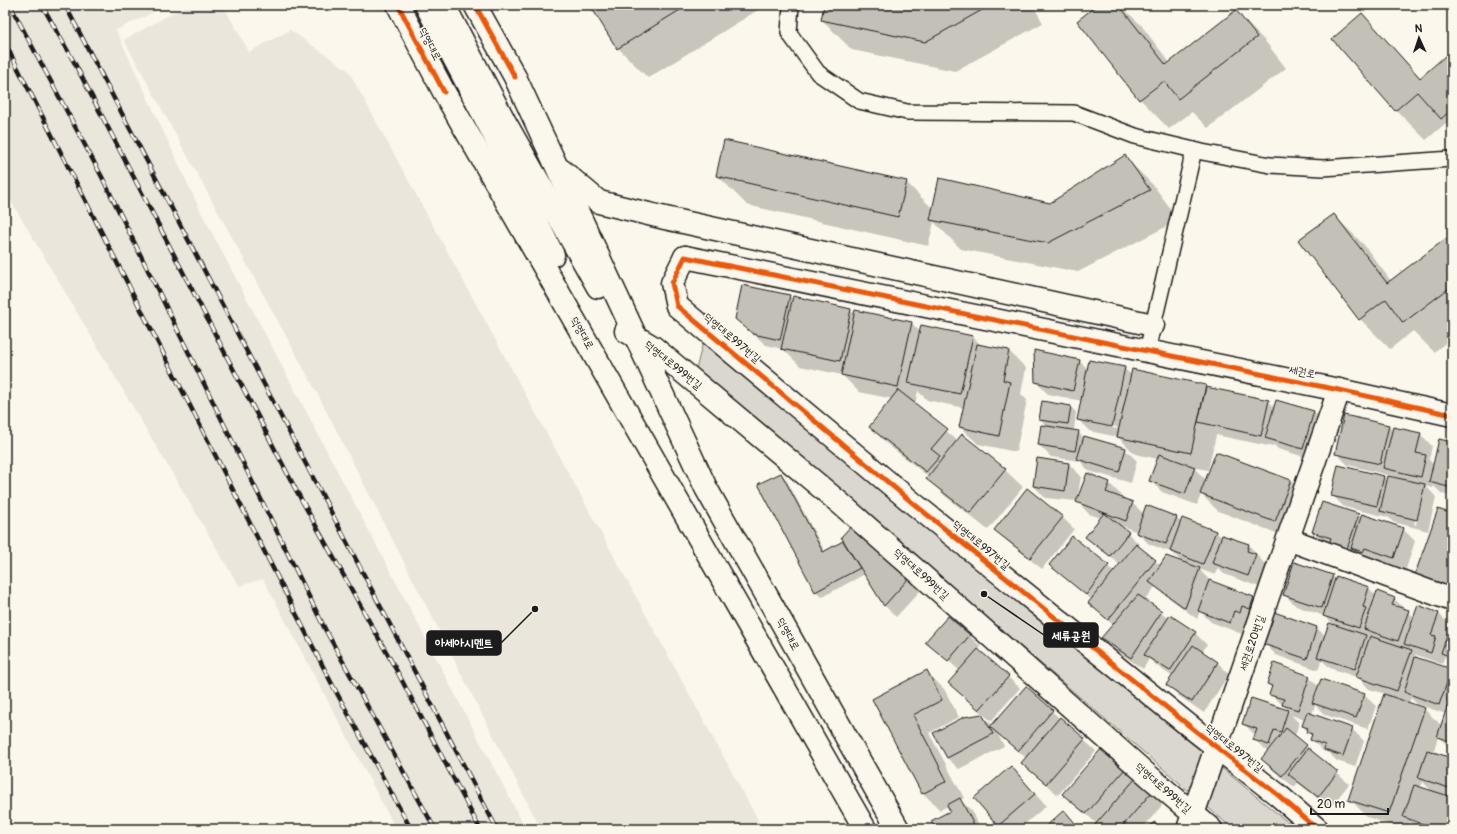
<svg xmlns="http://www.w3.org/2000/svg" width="1457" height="834" font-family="Pangolin,'Poor Story',sans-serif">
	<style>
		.built { fill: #eae6dc }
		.green { fill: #dad7ce; stroke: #7b7a75 }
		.shadow { fill: #0003; fill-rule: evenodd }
		.building { fill: #c3c0b8; stroke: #1c1c1c }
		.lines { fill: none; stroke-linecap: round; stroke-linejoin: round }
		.lane-casing { stroke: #1c1c1c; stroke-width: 18 }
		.street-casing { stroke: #1c1c1c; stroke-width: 25 }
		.secondary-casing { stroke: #1c1c1c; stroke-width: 25 }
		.lane { stroke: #fbf7ec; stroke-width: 15 }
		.street { stroke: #fbf7ec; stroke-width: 22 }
		.secondary { stroke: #fbf7ec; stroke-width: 22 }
		.rail-casing { stroke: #1c1c1c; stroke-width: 4.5 }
		.rail { stroke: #fbf7ec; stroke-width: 3; stroke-dasharray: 9; stroke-linecap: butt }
		.cycleway-casing { stroke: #fbf7ec; stroke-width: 8 }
		.cycleway { stroke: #e8590c; stroke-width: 5 }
		.labels { text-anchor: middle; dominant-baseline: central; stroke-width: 3.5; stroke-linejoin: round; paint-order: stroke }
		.street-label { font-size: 11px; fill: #1c1c1c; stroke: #fbf7ec }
		.leader { fill: none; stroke: #1c1c1c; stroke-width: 1.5 }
		.callout-dot { fill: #1c1c1c; stroke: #fbf7ec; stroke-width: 1.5 }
		.callout { fill: #1c1c1c; stroke: #1c1c1c; stroke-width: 1.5 }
		.callout-label { font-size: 12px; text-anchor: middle; font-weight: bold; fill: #fff }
	</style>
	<rect width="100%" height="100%" fill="#fbf7ec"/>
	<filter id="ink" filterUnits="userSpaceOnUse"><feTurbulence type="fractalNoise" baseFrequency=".025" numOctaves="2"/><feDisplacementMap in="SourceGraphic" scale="8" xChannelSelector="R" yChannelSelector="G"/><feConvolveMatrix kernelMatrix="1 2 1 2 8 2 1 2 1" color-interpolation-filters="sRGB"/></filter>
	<g filter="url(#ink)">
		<g class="built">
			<path d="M5 5H169L116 30 201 212 526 829H396L263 579 239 586 5 191Z"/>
			<path d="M187 5H223L249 52 290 30 348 70 763 829H541L315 389 124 40Z"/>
		</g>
		<path class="green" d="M703 342 1296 829H1233L875 521 695 373Z"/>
		<g class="shadow">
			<path d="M591 5H766L648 78 618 48Z"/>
			<path d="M825 5H1033L1043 23 955 71 852 50 822 20Z"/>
			<path d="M1099 5H1120L1141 25 1170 63 1235 11 1265 41 1286 68 1208 128 1192 112 1169 129 1140 99Z"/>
			<path d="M1362 14 1421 78 1452 51V129L1446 123 1426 140 1396 110 1333 39Z"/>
			<path d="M1124 156 1154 186 1179 220 1078 272 961 249 934 222 928 246 747 205 717 175 906 182 933 209 1050 205Z"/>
			<path d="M1334 215 1364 245 1391 281 1452 235V338L1434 352 1413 331 1390 349 1360 319Z"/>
			<path d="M789 296 793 300 850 310 855 314 912 323 920 332 973 337 981 345 1009 351 1026 368 1021 394 1027 400 1016 452 978 444 960 427 964 408 927 400 918 391 915 405 958 441 1005 470 1023 487 988 530 945 496 928 479 929 477 887 444 870 427 893 399 859 392 842 375 800 366 783 349 766 345 736 319Z"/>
			<path d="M1079 361 1088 369 1124 368 1131 375 1205 386 1207 388 1268 401 1275 408 1277 401 1314 412 1326 424 1315 460 1278 449 1273 444V447L1216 435 1208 470 1193 467 1206 480 1291 481 1308 498 1292 539 1218 511 1201 494 1197 505 1162 492 1150 480 1158 459 1135 454 1118 437 1089 431 1078 419 1082 401 1048 394 1036 382ZM1090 421 1117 427V429L1090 423Z"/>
			<path d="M1071 407 1076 412 1074 431 1078 432 1083 437 1125 449 1137 461 1131 483 1089 471 1080 461 1051 457 1039 445 1048 427 1040 420Z"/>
			<path d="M1388 426 1393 431 1420 434 1432 446 1429 460 1434 465 1452 443V496L1442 494 1433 485V488L1426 486 1436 497 1428 531 1393 522 1388 517 1344 507 1332 495 1384 477 1388 481 1395 478 1392 476 1348 465 1336 453ZM1422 492H1424L1416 525 1414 524Z"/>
			<path d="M1069 464 1081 476 1077 501 1109 483 1121 495 1119 498 1132 503 1144 514 1176 518 1182 523 1215 531 1222 538 1223 536 1249 545 1267 567 1259 587 1224 574 1218 568 1215 575 1199 569 1211 582 1254 598 1265 610 1251 624 1246 622 1242 634 1211 622 1200 611 1197 619 1155 587 1145 600 1169 619 1195 633 1207 645 1202 652 1218 663 1229 674 1204 713 1179 696 1168 685 1173 677 1157 666 1149 659 1143 669 1114 649 1102 638 1113 625 1089 603 1092 600 1050 565 1072 537 1114 572 1120 565 1086 536 1101 518 1089 514 1077 501 1045 498 1034 486ZM1118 524 1137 532 1149 544 1173 553 1183 563 1161 566 1138 547 1140 545Z"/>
			<path d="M781 474 786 479 825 552 843 542 909 578 921 590 896 617 885 606 865 574 822 597 816 591Z"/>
			<path d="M1358 515 1362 519 1403 529 1415 541 1406 569 1377 559 1375 564 1325 543 1313 531Z"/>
			<path d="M1062 517 1074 529 1042 569 1007 541 996 530Z"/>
			<path d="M1332 576 1336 580 1337 578 1369 588 1376 596 1394 599 1414 617 1438 613 1451 626 1452 623V663L1445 656 1442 664 1414 654 1419 659 1452 671V749L1438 737 1433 753 1452 759V829H1416L1409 822 1406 829H1403L1367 817 1350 799 1386 694 1369 689 1359 678 1330 668 1322 660 1318 670 1276 655 1264 643 1317 628 1325 636 1334 625 1324 616 1296 606 1285 595ZM1411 698 1417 704 1446 714 1442 726 1424 709 1409 703ZM1423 782 1433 792 1420 788Z"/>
			<path d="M969 635 981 647 978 650 1020 688 991 721 949 683 960 671 927 642Z"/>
			<path d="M927 672 944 689 959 717 929 733 964 798 960 800 972 811 981 829H937L951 811 948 806 940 810 923 793 873 700Z"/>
			<path d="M1309 677 1319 687 1364 695 1376 706 1368 729 1325 715 1315 705 1312 715 1352 729 1364 741 1355 767 1337 761 1329 753 1323 751 1311 739 1312 737 1303 726 1305 720 1291 715 1299 723 1295 736 1349 784 1330 808 1298 783 1294 787 1274 771 1262 759 1268 752 1254 739 1256 736 1244 724 1252 699 1291 712 1270 694 1272 688 1268 684Z"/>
			<path d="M1026 688 1096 751 1058 795 1022 763 1026 758 997 733 1004 746 959 769 947 758 982 715 993 726Z"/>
			<path d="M1102 750 1163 804 1142 829H1097V824L1064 794Z"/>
			<path d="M1011 767 1046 806 1019 829H1003L999 825Z"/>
		</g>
		<g class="building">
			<path d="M590 5H688L617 49Z"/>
			<path d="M824 5H991L925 42 821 20Z"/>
			<path d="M1097 5H1119L1166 65 1236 10 1257 37 1178 99 1164 81 1139 100 1077 21Z"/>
			<path d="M1362 13 1420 78 1452 50V109L1441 119 1417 92 1395 111 1332 39Z"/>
			<path d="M724 140 907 181 898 217 716 176Z"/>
			<path d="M1125 155 1150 190 1048 243 930 220 939 178 1050 203Z"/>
			<path d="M1334 214 1387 283 1452 234V286L1403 323 1386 299 1359 320 1298 240Z"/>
			<path d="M742 285 790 295 780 340 753 334 735 319Z"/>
			<path d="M793 296 851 309 840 361 781 349Z"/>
			<path d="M855 310 912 322 898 387 841 375Z"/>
			<path d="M921 325 973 336 960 394 908 383Z"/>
			<path d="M977 344 1009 350 1003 380 1010 382 999 436 959 427Z"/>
			<path d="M1034 350 1080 360 1073 391 1035 382Z"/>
			<path d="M1089 360 1125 367 1112 427 1077 420Z"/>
			<path d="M1132 369 1206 385 1191 453 1117 437Z"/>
			<path d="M1206 387 1269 400 1261 436 1198 422Z"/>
			<path d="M898 390 948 429 931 449 940 456 926 472 869 427Z"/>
			<path d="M1276 400 1314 411 1303 449 1265 438Z"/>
			<path d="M1042 401 1071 406 1068 424 1039 420Z"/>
			<path d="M1344 415 1389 425 1380 464 1335 454Z"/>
			<path d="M1041 425 1079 431 1075 451 1038 445Z"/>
			<path d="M1393 427 1421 433 1416 453 1426 455 1421 477 1383 468Z"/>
			<path d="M962 434 1006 469 970 513 926 479Z"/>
			<path d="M1084 436 1126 448 1119 472 1077 459Z"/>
			<path d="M1439 439 1452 442V488L1429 482Z"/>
			<path d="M1216 452 1291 480 1275 522 1200 494Z"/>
			<path d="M1159 454 1195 467 1185 494 1149 481Z"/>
			<path d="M1037 458 1069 463 1065 491 1033 486Z"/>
			<path d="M1338 465 1384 476 1377 506 1331 496Z"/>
			<path d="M781 473 823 552 843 541 860 568 815 592 758 484Z"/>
			<path d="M1087 473 1110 482 1106 492 1133 502 1126 521 1076 502Z"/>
			<path d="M1388 476 1425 484 1417 520 1380 511Z"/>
			<path d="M1027 488 1063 517 1030 558 994 530Z"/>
			<path d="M1322 502 1359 514 1347 549 1329 544 1331 538 1312 532Z"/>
			<path d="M1146 505 1177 517 1166 544 1136 533Z"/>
			<path d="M1438 509 1452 514V590L1414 577Z"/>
			<path d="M1104 513 1129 532 1110 556 1085 537Z"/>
			<path d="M1362 514 1404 528 1394 558 1365 548 1363 552 1351 548Z"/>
			<path d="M1182 518 1216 531 1203 564 1170 551Z"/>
			<path d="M851 526 910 577 884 606 841 537Z"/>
			<path d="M1222 535 1249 544 1247 551 1256 554 1248 576 1212 563Z"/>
			<path d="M1072 536 1109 565 1086 595 1049 565Z"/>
			<path d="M1136 544 1156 560 1108 620 1088 603Z"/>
			<path d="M1166 556 1200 568 1185 608 1149 582Z"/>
			<path d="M1294 562 1333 575 1322 608 1283 595Z"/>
			<path d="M1336 576 1369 587 1363 607 1366 608 1359 628 1323 616Z"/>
			<path d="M1209 580 1254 597 1250 609 1242 606 1240 613 1234 611 1230 623 1198 611Z"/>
			<path d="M1377 591 1395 598 1392 605 1409 610 1398 641 1364 629Z"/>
			<path d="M1138 595 1162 611 1131 658 1101 638Z"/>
			<path d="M1418 605 1439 613 1431 635 1436 636 1431 653 1404 644Z"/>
			<path d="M1274 612 1317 627 1307 659 1263 644Z"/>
			<path d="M1170 615 1196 632 1170 671 1144 655Z"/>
			<path d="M948 616 970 635 948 661 925 642Z"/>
			<path d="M1452 620V657L1441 653Z"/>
			<path d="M1329 623 1366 635 1355 669 1317 657Z"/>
			<path d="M1370 636 1412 650 1397 691 1356 677Z"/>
			<path d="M1193 645 1218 662 1192 702 1166 685Z"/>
			<path d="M978 649 1009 676 979 710 948 683Z"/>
			<path d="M1415 657 1452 669 1439 705 1404 692Z"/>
			<path d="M1274 663 1310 676 1298 710 1282 705 1284 699 1269 695 1272 686 1267 684Z"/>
			<path d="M927 670 942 700 913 715 947 781 922 794 872 699Z"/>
			<path d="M1321 679 1365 694 1356 718 1312 703Z"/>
			<path d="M1452 684V702L1447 700Z"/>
			<path d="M1026 686 1053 710 1018 751 990 727Z"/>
			<path d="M1384 694 1425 708 1389 813 1348 800Z"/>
			<path d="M1251 698 1288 710 1281 732 1274 730 1269 745 1253 740 1257 729 1242 724Z"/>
			<path d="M1447 707 1452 708V742L1437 737Z"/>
			<path d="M1307 712 1353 728 1343 756 1324 750 1325 745 1310 740 1312 734 1306 732 1308 728 1302 726Z"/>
			<path d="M982 714 993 734 947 758 933 733 964 717Z"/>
			<path d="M1060 717 1085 739 1046 784 1021 763Z"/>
			<path d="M1286 728 1307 745 1282 776 1261 759Z"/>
			<path d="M1102 748 1125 769 1086 814 1062 794Z"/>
			<path d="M1308 748 1338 772 1318 797 1288 774Z"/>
			<path d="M1427 750 1452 758V789L1418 778Z"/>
			<path d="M1011 766 1035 794 998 826 974 798Z"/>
			<path d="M1136 778 1152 792 1120 829H1096L1093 827Z"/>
			<path d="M1414 785 1452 797 1451 829H1437L1403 817Z"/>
			<path d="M960 798 976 829H936L931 821 950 811 947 805Z"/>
			<path d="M1064 810 1080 829H1043Z"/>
			<path d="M1154 822 1164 829H1148Z"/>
		</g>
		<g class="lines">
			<defs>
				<g id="lane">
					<path d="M791 5 789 33 818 73 859 101 907 112 1074 113 1135 136 1202 152 1270 165 1323 168 1452 159"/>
					<path d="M1147 351 1194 150"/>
				</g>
				<g id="street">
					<path d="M685 257 672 283 677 306 914 504 1197 732 1278 795 1317 829"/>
					<path d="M626 331 653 347 841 504 1150 777 1211 829"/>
					<path d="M1288 539 1452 600"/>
					<path d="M1189 826 1339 390"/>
				</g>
				<g id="secondary">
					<path d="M398 5 444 92 865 829"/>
					<path d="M426 5 492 131 553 255"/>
					<path d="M444 5 506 124 598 287"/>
					<path d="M475 5 515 77 706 488 898 829"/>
					<path d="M561 170 599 202 665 218 1153 325"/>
					<path d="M685 257 1339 390 1452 415"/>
				</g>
			</defs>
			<use href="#lane" class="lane-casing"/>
			<use href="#street" class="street-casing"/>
			<use href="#secondary" class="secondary-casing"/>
			<use href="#lane" class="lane"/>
			<use href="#street" class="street"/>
			<use href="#secondary" class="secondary"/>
			<defs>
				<g id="rail">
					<path d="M10 5 102 177 325 629 435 829"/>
					<path d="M42 5 74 62 296 490 398 673 480 829"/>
					<path d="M65 5C153 174 242 342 330 510 386 616 441 723 497 829"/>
					<path d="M5 43 333 686 411 829"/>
				</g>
			</defs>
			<use href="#rail" class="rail-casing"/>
			<use href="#rail" class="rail"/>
			<defs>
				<g id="cycleway">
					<path d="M398 5 444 92"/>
					<path d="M475 5 515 77"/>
					<path d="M1317 829 1278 795 1197 732 914 504 677 306 672 283 685 257 1339 390 1452 415"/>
				</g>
			</defs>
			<use href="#cycleway" class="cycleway-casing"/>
			<use href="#cycleway" class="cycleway"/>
		</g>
	</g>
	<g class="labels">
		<g class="street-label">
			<text transform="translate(430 44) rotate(62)">덕영대로</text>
			<text transform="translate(582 333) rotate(60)">덕영대로</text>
			<text transform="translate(732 338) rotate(40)">덕영대로997번길</text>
			<text transform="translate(673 365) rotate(39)">덕영대로999번길</text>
			<text transform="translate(1302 372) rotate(11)">세권로</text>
			<text transform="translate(981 545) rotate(39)">덕영대로997번길</text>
			<text transform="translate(921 574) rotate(42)">덕영대로999번길</text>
			<text transform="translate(788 634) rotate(61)">덕영대로</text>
			<text transform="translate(1252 643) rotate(-71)">세권로20번길</text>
			<text transform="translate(1234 748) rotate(38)">덕영대로997번길</text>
			<text transform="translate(1163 788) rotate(41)">덕영대로999번길</text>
		</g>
	</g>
	<path class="leader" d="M984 594L1044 635M535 609L501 643"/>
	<g class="callout-dot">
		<circle cx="984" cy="594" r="4"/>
		<circle cx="535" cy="609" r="4"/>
	</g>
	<g class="callout">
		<rect x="1044" y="623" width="54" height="24" rx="4"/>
		<rect x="427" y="631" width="74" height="24" rx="4"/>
	</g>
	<g class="callout-label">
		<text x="1071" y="640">세류공원</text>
		<text x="464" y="647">아세아시멘트</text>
	</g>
	<rect width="1457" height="834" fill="none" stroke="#fbf7ec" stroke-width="20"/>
	<rect x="10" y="10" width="1437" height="814" fill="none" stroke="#1c1c1c" stroke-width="1.5" filter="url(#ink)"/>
	<g transform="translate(1419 38) rotate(357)" stroke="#fbf7ec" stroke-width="3" paint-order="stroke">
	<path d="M0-3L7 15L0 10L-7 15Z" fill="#1c1c1c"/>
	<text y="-6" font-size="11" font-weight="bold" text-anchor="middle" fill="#1c1c1c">N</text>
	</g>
	<path d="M1311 808v6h77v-6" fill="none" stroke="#1c1c1c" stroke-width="2"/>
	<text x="1317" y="808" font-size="12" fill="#1c1c1c" stroke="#fbf7ec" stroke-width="3" paint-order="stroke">20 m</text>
</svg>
